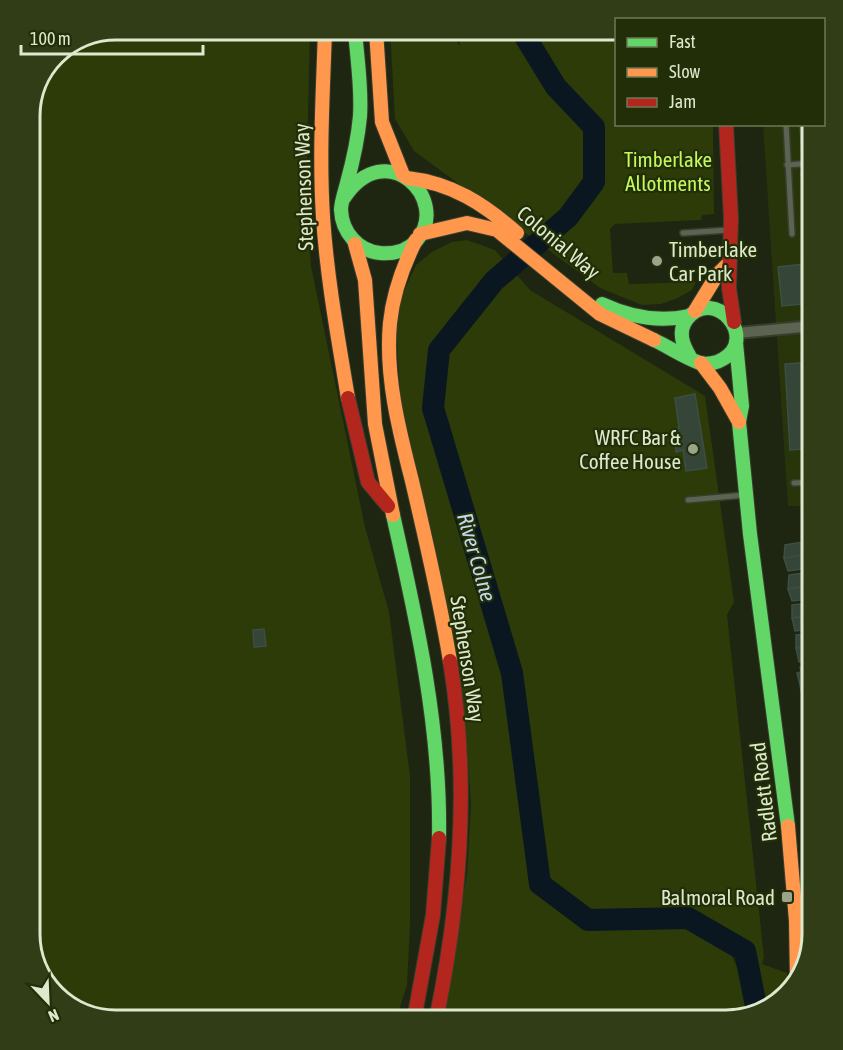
<svg xmlns="http://www.w3.org/2000/svg" width="843" height="1050" font-family="'Asap Condensed',sans-serif">
	<style>
		.built { fill: #28350a }
		.green { fill: #2c3b08 }
		.lines { fill: none; stroke-linecap: round; stroke-linejoin: round }
		.river { stroke: #0a1720; stroke-width: 22 }
		.building { fill: #354538; stroke: #3c4f42; stroke-width: 1.5 }
		.lane-casing { stroke: #383e2e; stroke-width: 8 }
		.street-casing { stroke: #383e2e; stroke-width: 14 }
		.fast-casing { stroke: #383e2e; stroke-width: 16 }
		.slow-casing { stroke: #383e2e; stroke-width: 16 }
		.jam-casing { stroke: #383e2e; stroke-width: 16 }
		.lane { stroke: #5d6351; stroke-width: 5 }
		.street { stroke: #5d6351; stroke-width: 10 }
		.fast { stroke: #63d668; stroke-width: 14 }
		.slow { stroke: #ff974d; stroke-width: 14 }
		.jam { stroke: #b3261e; stroke-width: 14 }
		.poi-dot { fill: #9aa48b; stroke: #212e07; stroke-width: 2 }
		.labels { text-anchor: middle; dominant-baseline: central; stroke-width: 4.5; stroke-linejoin: round; paint-order: stroke }
		.park-label { font-size: 21px; fill: #c4f85b; stroke: #212e07 }
		.street-label { font-size: 21px; fill: #dde9cd; stroke: #212e07 }
		.poi-label { font-size: 21px; fill: #dde9cd; stroke: #212e07; text-anchor: end }
		.water-label { font-size: 22px; font-style: italic; fill: #c2d9ee; stroke: #212e07 }
		.rim { fill: none; stroke: #dde9cd; stroke-width: 3 }
	</style>
	<rect width="100%" height="100%" fill="#1e2510"/>
	<path class="built" d="M763 125H813V506H788Z"/>
	<g class="green">
		<path d="M117 30H310L306 200 311 266 365 527 389 612 410 776V926L407 985 396 1020H116L74 1009 45 982 30 934V111L59 52Z"/>
		<path d="M390 30H449L460 46V30H616V124L713 125 714 214 702 215 701 220 615 224 610 229 613 273H627L629 284 696 282 692 290 678 298 661 304 642 305 600 288 414 151 395 119Z"/>
		<path d="M467 240 495 250 530 290 705 396 734 602 727 615 764 957 762 964 787 973V991L775 1005 760 1010 748 958 729 949 750 998 749 1013 727 1020H441L467 874 471 804 465 718 402 422 396 327 403 293 416 265 432 252 452 242Z"/>
	</g>
	<g class="lines">
		<path class="river" d="M521 30 556 87 594 127V182L568 217 494 281 439 350 433 408 512 673 540 884 588 920 688 918 745 951 757 1011"/>
	</g>
	<g class="building">
		<path d="M813 125V158H802L800 126Z"/>
		<path d="M813 171V204H804L801 172Z"/>
		<path d="M813 221V254H808L805 222Z"/>
		<path d="M813 263V303L782 306 778 267Z"/>
		<path d="M813 362V476H806L805 449 790 450 785 364Z"/>
		<path d="M695 394 707 468 686 471 683 450 676 452 673 429 679 428 675 398Z"/>
		<path d="M802 542 804 555 784 558 785 545Z"/>
		<path d="M804 555H808L810 568 788 571 784 558Z"/>
		<path d="M811 572 813 585 788 589 789 575Z"/>
		<path d="M813 585V594H809V599L792 601 788 589Z"/>
		<path d="M809 603 810 616 792 618V605Z"/>
		<path d="M813 615 812 629 795 631 792 618Z"/>
		<path d="M264 629 266 646 254 647 253 630Z"/>
		<path d="M813 633V647L796 648V635Z"/>
		<path d="M813 647V661L799 662 796 648Z"/>
		<path d="M813 665V679L799 681 797 673 801 672 800 667Z"/>
		<path d="M813 679V693L802 695 799 681Z"/>
		<path d="M813 697V713L805 714 804 698Z"/>
		<path d="M813 720V737L805 738 804 731 808 730 807 721Z"/>
	</g>
	<g class="lines">
		<defs>
			<g id="lane">
				<path d="M786 124 792 234"/>
				<path d="M787 165 813 163"/>
				<path d="M683 233 729 230"/>
				<path d="M804 357H813"/>
				<path d="M794 483 813 482"/>
				<path d="M688 500 745 495"/>
			</g>
			<path id="street" d="M737 333 813 326"/>
			<g id="fast">
				<path d="M344 198C386 134 451 200 417 240 408 251 393 254 380 253 358 251 342 232 341 210 341 202 345 191 347 183 353 161 358 139 360 116 362 88 357 58 355 30"/>
				<path d="M602 304C630 317 658 323 689 316"/>
				<path d="M654 340C669 347 685 358 700 363 707 365 717 363 723 359 759 339 715 285 687 319 677 332 683 345 690 357"/>
				<path d="M736 343 742 406 739 422 750 534 788 826"/>
				<path d="M393 515C417 621 441 729 439 838"/>
			</g>
			<g id="slow">
				<path d="M325 30C323 92 319 155 323 217 327 278 338 338 348 398"/>
				<path d="M376 30 382 122 403 175"/>
				<path d="M407 178C452 183 484 204 517 233"/>
				<path d="M420 234 467 223 497 230 600 314 654 340"/>
				<path d="M416 240C403 266 393 293 390 323 385 376 399 430 412 481 426 541 440 600 450 661"/>
				<path d="M355 244 365 280 375 424 393 515"/>
				<path d="M695 311 717 275 727 265"/>
				<path d="M701 363 720 388 739 422"/>
				<path d="M788 826 796 921 797 980"/>
			</g>
			<g id="jam">
				<path d="M726 124 731 218 729 288 734 322"/>
				<path d="M348 398 368 482 388 506"/>
				<path d="M414 1020 433 915 439 838"/>
				<path d="M436 1020C461 901 470 781 450 661"/>
			</g>
		</defs>
		<use href="#lane" class="lane-casing"/>
		<use href="#street" class="street-casing"/>
		<use href="#fast" class="fast-casing"/>
		<use href="#slow" class="slow-casing"/>
		<use href="#jam" class="jam-casing"/>
		<use href="#lane" class="lane"/>
		<use href="#street" class="street"/>
		<use href="#fast" class="fast"/>
		<use href="#slow" class="slow"/>
		<use href="#jam" class="jam"/>
	</g>
	<g class="poi-dot">
		<circle cx="657" cy="261" r="6"/>
		<circle cx="693" cy="449" r="6"/>
		<rect x="781" y="891" width="12" height="12" rx="3"/>
	</g>
	<g class="labels">
		<g class="park-label">
			<text x="668" y="159">Timberlake<tspan x="668" dy="24">Allotments</tspan></text>
		</g>
		<g class="street-label">
			<text transform="translate(303 187) rotate(-92)">Stephenson Way</text>
			<text transform="translate(559 242) rotate(40)">Colonial Way</text>
			<text transform="translate(468 659) rotate(81)">Stephenson Way</text>
			<text transform="translate(763 792) rotate(-97)">Radlett Road</text>
		</g>
		<g class="poi-label">
			<text x="669" y="249" text-anchor="start">Timberlake<tspan x="669" dy="24">Car Park</tspan></text>
			<text x="681" y="437">WRFC Bar &amp;<tspan x="681" dy="24">Coffee House</tspan></text>
			<text x="775" y="897">Balmoral Road</text>
		</g>
		<g class="water-label">
			<text transform="translate(477 557) rotate(74)">River Colne</text>
		</g>
	</g>
	<path d="M0 0H843V1050H0ZM116 40H726A76 76 0 0 1 802 116V934A76 76 0 0 1 726 1010H116A76 76 0 0 1 40 934V116A76 76 0 0 1 116 40Z" fill="#303d17" fill-rule="evenodd"/>
	<path class="rim" d="M116 40H726A76 76 0 0 1 802 116V934A76 76 0 0 1 726 1010H116A76 76 0 0 1 40 934V116A76 76 0 0 1 116 40Z"/>
	<rect x="615" y="18" width="210" height="108" fill="#212e07" stroke="#6c7956" stroke-width="1.5"/>
	<rect x="627" y="38" width="30" height="9" fill="#63d668" stroke="#6c7956" stroke-width="1.5"/>
	<text x="669" y="48" font-size="18" fill="#dde9cd">Fast</text>
	<rect x="627" y="68" width="30" height="9" fill="#ff974d" stroke="#6c7956" stroke-width="1.5"/>
	<text x="669" y="78" font-size="18" fill="#dde9cd">Slow</text>
	<rect x="627" y="98" width="30" height="9" fill="#b3261e" stroke="#6c7956" stroke-width="1.5"/>
	<text x="669" y="108" font-size="18" fill="#dde9cd">Jam</text>
	<g transform="translate(48 1002) rotate(157)" stroke="#212e07" stroke-width="4.5" paint-order="stroke">
	<path d="M0-4.5L10 22L0 15L-10 22Z" fill="#dde9cd"/>
	<text y="-9" font-size="16" font-weight="bold" text-anchor="middle" fill="#dde9cd">N</text>
	</g>
	<path d="M21 45v9h182v-9" fill="none" stroke="#dde9cd" stroke-width="3"/>
	<text x="30" y="45" font-size="18" fill="#dde9cd" stroke="#212e07" stroke-width="4.5" paint-order="stroke">100 m</text>
</svg>
